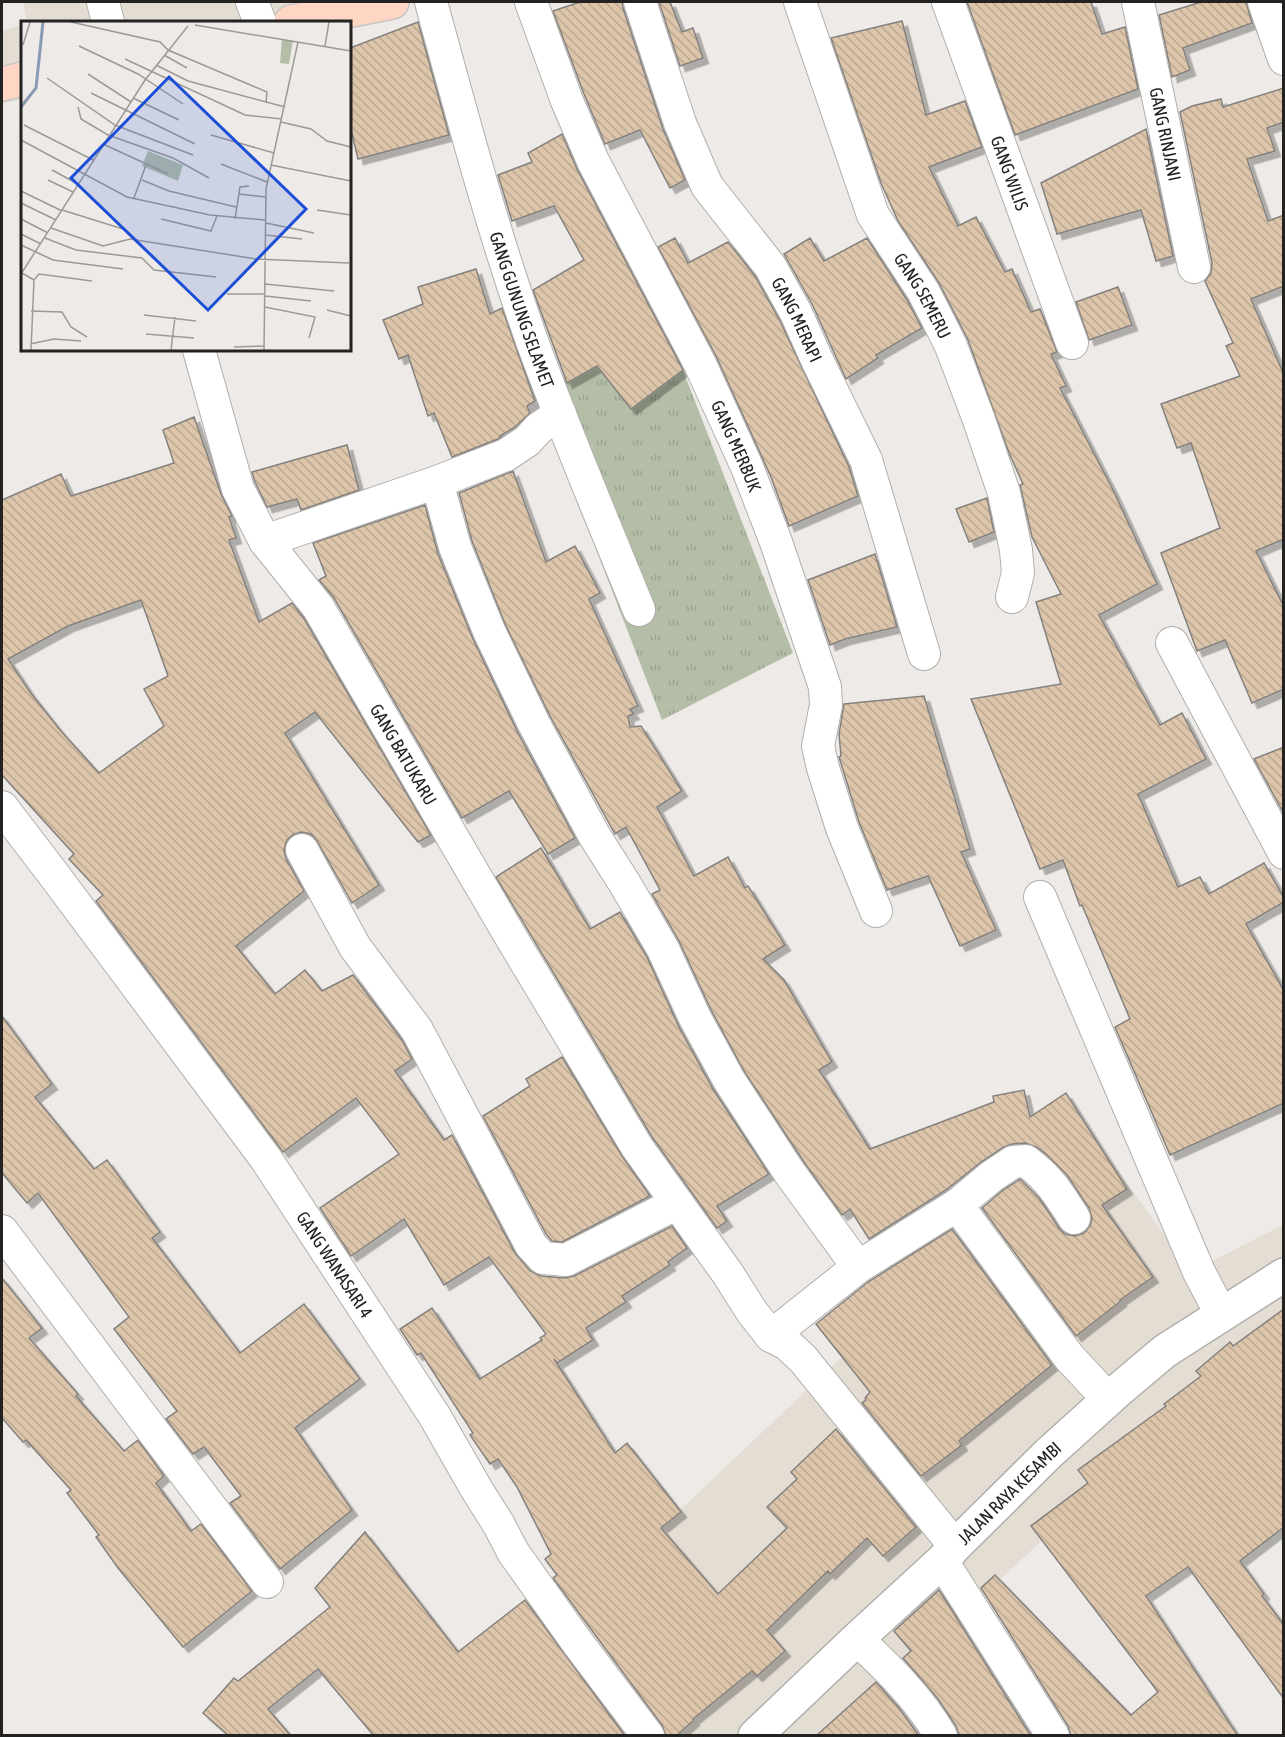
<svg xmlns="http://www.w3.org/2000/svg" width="1285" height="1737" font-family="'Asap Condensed',sans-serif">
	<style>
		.built { fill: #e4ddd3 }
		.park { fill: url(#park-tufts) }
		.building { fill: url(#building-back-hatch); stroke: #84817e; stroke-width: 1.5; fill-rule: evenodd; filter: url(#shadow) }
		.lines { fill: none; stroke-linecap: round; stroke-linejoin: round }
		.minor-casing { stroke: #b1afac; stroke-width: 34 }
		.tertiary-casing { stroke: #b1afac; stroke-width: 36 }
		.primary-casing { stroke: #c6c6c5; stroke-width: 36 }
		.minor { stroke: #fff; stroke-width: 32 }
		.tertiary { stroke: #fff; stroke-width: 33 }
		.primary { stroke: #fed6c3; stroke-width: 33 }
		.labels { text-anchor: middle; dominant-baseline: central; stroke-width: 4.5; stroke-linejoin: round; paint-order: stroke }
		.street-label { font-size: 18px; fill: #232220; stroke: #fff }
		.inset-river { fill: none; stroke: #889ab4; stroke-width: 3 }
		.inset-road { fill: none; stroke: #9c9a97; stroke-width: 1.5 }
		.view { fill: #1d4ed8; fill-opacity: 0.15; stroke: #1d4ed8; stroke-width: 3 }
		.inset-edge { fill: none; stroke: #232220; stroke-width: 3 }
	</style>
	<defs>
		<pattern id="park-tufts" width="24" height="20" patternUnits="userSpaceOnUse" patternTransform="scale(1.5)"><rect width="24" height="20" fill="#b4bea7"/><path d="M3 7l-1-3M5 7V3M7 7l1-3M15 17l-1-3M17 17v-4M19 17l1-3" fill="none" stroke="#9aa38f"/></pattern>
		<pattern id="building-back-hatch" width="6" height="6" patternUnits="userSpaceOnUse" patternTransform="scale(1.5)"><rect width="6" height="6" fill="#dcc5aa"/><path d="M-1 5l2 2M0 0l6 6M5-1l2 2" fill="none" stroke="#bca992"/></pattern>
		<filter id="shadow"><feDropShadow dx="5.5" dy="5.5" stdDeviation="0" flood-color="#0004"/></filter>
	</defs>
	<rect width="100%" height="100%" fill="#edeae7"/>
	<g class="built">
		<path d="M23 2H290L296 22H27Z"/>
		<path d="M22 25V99L2 104V30Z"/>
		<path d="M1105 1153 1191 1272 1283 1225V1342L1249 1364 1038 1544 835 1735 453 1736 563 1621 963 1242Z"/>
	</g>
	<path class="park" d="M670 337 793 653 662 720 535 391Z"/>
	<g class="building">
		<path d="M580 2H622L623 8 663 129 685 180 670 188 640 130 605 144 584 94 553 11Z"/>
		<path d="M659 2H670L682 32 693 28 703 58 680 66Z"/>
		<path d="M967 2H1091L1102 34 1125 27 1138 89 1015 135Z"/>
		<path d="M1201 2H1246L1252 23 1183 48 1190 70 1172 77 1159 15Z"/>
		<path d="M902 21 926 115 965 101 982 147 929 167 958 226 976 217 1005 272 1012 269 1031 312 1040 309 1057 352 1051 354 1066 386 1060 388 1113 490 1157 584 1099 615 1160 725 1182 713 1206 759 1138 794 1178 887 1200 877 1209 894 1264 863 1284 898V902L1246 924 1284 991V1103L1170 1155 1115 1027 1130 1019 1082 905 1080 906 1063 860 1040 869 971 699 1061 684 1036 602 1061 594 1032 537 1020 485 1023 484 1009 453 968 340 939 283 898 221 881 183 831 38Z"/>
		<path d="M418 22 449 135 358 159 350 125V48Z"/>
		<path d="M1284 88V122L1267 128 1275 151 1247 159 1268 221 1284 215V286L1251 299 1284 375V539L1256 551 1284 607V689L1252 703 1225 640 1197 651 1161 553 1220 528 1191 443 1177 448 1161 404 1240 376 1226 346 1233 343 1205 281 1211 273 1212 263 1180 112 1192 106 1221 99 1223 107Z"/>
		<path d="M1146 129 1173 256 1156 261 1141 210 1057 234 1041 183Z"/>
		<path d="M562 134 577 169 683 370 631 409 597 366 567 383 533 290 584 260 554 206 512 221 498 175 532 162 528 153Z"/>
		<path d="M675 238 688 263 728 242 755 276 780 321 849 467 858 496 789 526 771 477 716 356 658 247Z"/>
		<path d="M810 238 824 261 867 238 907 300 922 328 876 355 878 358 846 379 812 304 784 254Z"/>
		<path d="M476 269 490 314 502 308 535 401 527 406 530 413 515 427 500 436 501 437 498 439 452 457 434 413 428 416 408 355 399 359 383 320 423 304 418 287Z"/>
		<path d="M1118 287 1132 325 1089 340 1076 302Z"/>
		<path d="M194 417 221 494 232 516 229 517 236 538 229 540 259 622 292 603 303 617 431 835 418 842 315 712 285 733 379 885 352 903 317 841 311 834 302 832 294 834 287 840 284 850 286 859 304 891 236 946 275 994 305 970 322 991 353 975 402 1040 412 1059 395 1071 444 1140 452 1135 515 1253 530 1271 541 1276 564 1278 574 1276 672 1226 687 1248 668 1262 670 1265 622 1296 626 1302 586 1328 593 1340 557 1363 554 1359 615 1453 627 1443 681 1512 661 1528 718 1594 787 1528 767 1507 797 1479 791 1472 836 1429 916 1527 883 1556 867 1538 830 1574 828 1571 767 1630 785 1651 757 1676 752 1671 693 1719 694 1720 676 1736H666L662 1725 553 1578 557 1575 545 1559 551 1554 517 1487 498 1459 490 1464 470 1435 473 1433 421 1353 417 1355 400 1329 432 1308 480 1379 542 1340 540 1338 546 1334 489 1257 444 1285 404 1219 351 1256 320 1208 399 1154 356 1098 283 1152 96 901 103 895 69 859 74 854 2 775V500L61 474 71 496 174 463 163 430ZM141 600 168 676 144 689 164 726 99 773 60 730 30 692 8 659 68 626Z"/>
		<path d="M347 445 359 490 301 510 297 499 267 507 255 482 252 472Z"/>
		<path d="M513 471 546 562 575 546 600 593 589 599 638 706 630 709 634 714 628 716 630 727 641 726 682 791 657 807 694 876 728 857 745 888 748 886 785 945 763 959 784 980 832 1062 819 1070 870 1149 994 1102 993 1096 1024 1090 1030 1117 1066 1093 1127 1189 1102 1205 1153 1277 1120 1300 1121 1301 1076 1336 982 1208 1003 1190 1020 1179 1039 1198 1059 1228 1065 1234 1075 1236 1084 1233 1090 1226 1092 1218 1089 1208 1067 1175 1046 1154 1036 1147 1025 1143 1012 1144 1004 1147 981 1162 946 1190 869 1239 850 1209 842 1215 804 1162 744 1071 711 1010 679 941 652 894 660 890 626 827 615 834 550 716 505 624 472 541 459 493Z"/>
		<path d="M987 498 994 532 969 542 956 509Z"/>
		<path d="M425 505 438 554 473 639 518 733 575 838 548 854 509 791 462 818 334 598 319 580 326 576 313 543Z"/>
		<path d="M875 554 897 627 845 639 830 645 808 580Z"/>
		<path d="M924 696 970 849 961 852 996 930 960 946 928 876 887 890 859 822 839 757 841 756 839 734 844 704Z"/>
		<path d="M1284 747V814L1254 759Z"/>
		<path d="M541 848 590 929 620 912 647 957 679 1027 713 1089 769 1174 717 1206 727 1221 717 1228 652 1137 496 877Z"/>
		<path d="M2 1016 52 1084 35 1097 94 1169 107 1160 160 1232 152 1238 240 1353 304 1304 360 1379 295 1428 352 1510 280 1569 230 1503 241 1496 204 1447 193 1454 166 1419 177 1411 114 1329 129 1317 38 1193 27 1203 2 1173Z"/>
		<path d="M562 1057 622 1156 650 1196 562 1242 552 1241 546 1234 483 1116 530 1086 526 1079Z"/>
		<path d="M952 1229 1052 1365 959 1441 962 1445 921 1476 862 1403 866 1400 865 1398 870 1392 816 1324 868 1282Z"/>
		<path d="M2 1278 42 1328 29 1338 78 1394 76 1396 124 1451 138 1440 164 1476 156 1483 191 1531 201 1524 252 1591 183 1647 118 1568 96 1537 99 1535 67 1493 71 1490 26 1440 23 1442 2 1418Z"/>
		<path d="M1284 1309V1527L1240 1561 1264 1594 1262 1596 1284 1625V1699L1188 1567 1146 1596 1238 1736H1071L1068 1726 981 1588 995 1575 1131 1715 1158 1692 1031 1526 1088 1483 1078 1470 1166 1406 1164 1404 1201 1376 1196 1371 1230 1342 1233 1346Z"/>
		<path d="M365 1532 458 1652 525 1600 625 1736H374L318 1669 268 1709 291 1736H229L203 1713 234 1678 238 1681 330 1607 315 1588Z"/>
		<path d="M939 1590 1031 1736H959L956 1726 938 1699 903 1658 911 1651 894 1631Z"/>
		<path d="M876 1682 899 1708 919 1736H816Z"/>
	</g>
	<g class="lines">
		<defs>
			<g id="minor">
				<path d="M103 2 108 22"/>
				<path d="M252 2 260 22"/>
				<path id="s1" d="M431 2C462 115 492 229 532 341 565 432 603 521 639 610"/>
				<path id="s2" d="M531 2 567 101 593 161 700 364 747 467 776 542 825 687 826 705 818 746 823 768 842 828 876 911"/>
				<path id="s3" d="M640 2 680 123 707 186 770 266 796 313 818 362 866 460 924 654"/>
				<path id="s4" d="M800 2 873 215 923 291 936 316 951 346 979 420 1004 493 1016 550 1018 573 1012 597"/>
				<path id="s5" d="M948 2 1072 343"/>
				<path id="s6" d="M1138 2 1194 267"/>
				<path d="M1264 2 1284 59"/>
				<path id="s7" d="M199 350 238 489 265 541 318 607 509 934 637 1147 728 1274 752 1312 771 1336 787 1344 803 1359 955 1546"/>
				<path d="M437 482 455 547 489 631 534 724 594 835 625 884 663 949 695 1018 729 1080 789 1172 858 1267"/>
				<path d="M265 541 437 482 506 455 527 441 539 428 560 414"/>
				<path d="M1172 643 1284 853"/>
				<path id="s8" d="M2 807 54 875 266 1159 434 1415 477 1490 499 1525 513 1552 577 1642 648 1736"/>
				<path d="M302 850 355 947 417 1030 531 1245 543 1258 566 1260 677 1203"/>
				<path d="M1040 897 1199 1272 1221 1314"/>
				<path d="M957 1205 1069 1357 1108 1399"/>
				<path d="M2 1231 267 1582"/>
				<path d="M771 1336 858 1267 957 1205 992 1176 1013 1162 1026 1161C1050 1179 1058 1193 1074 1218"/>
				<path d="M942 1561 1053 1736"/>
				<path d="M857 1639C889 1669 919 1698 941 1736"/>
			</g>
			<g id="tertiary">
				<path id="s9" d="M755 1736 857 1639 942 1561 955 1546 1049 1453 1121 1388 1165 1351 1284 1275"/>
			</g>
			<g id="primary">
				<path d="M291 22 392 2"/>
				<path d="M2 84 22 79"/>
			</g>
		</defs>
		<use href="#minor" class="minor-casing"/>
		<use href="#tertiary" class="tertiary-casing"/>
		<use href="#primary" class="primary-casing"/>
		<use href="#minor" class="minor"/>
		<use href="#tertiary" class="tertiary"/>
		<use href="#primary" class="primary"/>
	</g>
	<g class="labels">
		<g class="street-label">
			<text stroke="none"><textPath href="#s6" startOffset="135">GANG RINJANI</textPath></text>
			<text stroke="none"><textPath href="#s5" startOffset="182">GANG WILIS</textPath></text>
			<text stroke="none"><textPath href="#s4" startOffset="320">GANG SEMERU</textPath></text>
			<text stroke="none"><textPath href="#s1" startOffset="321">GANG GUNUNG SELAMET</textPath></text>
			<text stroke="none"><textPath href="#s3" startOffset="358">GANG MERAPI</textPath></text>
			<text stroke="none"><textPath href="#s2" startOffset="490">GANG MERBUK</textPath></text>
			<text stroke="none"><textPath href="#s7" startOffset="458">GANG BATUKARU</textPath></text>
			<text stroke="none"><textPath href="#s8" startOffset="566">GANG WANASARI 4</textPath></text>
			<text stroke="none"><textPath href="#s9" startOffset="352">JALAN RAYA KESAMBI</textPath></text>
		</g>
	</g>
	<g transform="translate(21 21)">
		<rect width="330" height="330" fill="#edeae7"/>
		<path d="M261 18 272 20 268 43 259 42ZM127 130 162 144 157 160 121 145Z" fill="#b4bea7"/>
		<path class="inset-river" d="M0 86 15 67 22 1"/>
		<path class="inset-road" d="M50 1 139 21 147 29 246 71 245 82M174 4 330 30M2 24 9 1M58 25 117 53 162 83M304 25 308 1M143 34 166 47M104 38 224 94 261 98M135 44 167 60 264 86M67 53 110 81M26 57 94 104 172 134M70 72 174 123M112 77 158 99M57 86 60 98 87 114 152 137 188 157M260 101 290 108 306 120 330 126M3 104 72 139M190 114 253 132M0 119 106 176 189 194 244 199M82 123 147 153M200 143 246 161M250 144 330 160M31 149 57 163M27 159 52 171M121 159 148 170 215 186M0 170 41 190M218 173 245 176M113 177 125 144M0 182 35 199M41 189 102 208M296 189 330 194M0 198 27 212M140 198 190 210 196 195M214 198 219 166 228 165M245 202 293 212M30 207 82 225 109 218 235 238 328 242M0 213 20 223M244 214 281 218M24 217 55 229 121 237 133 249 195 256M0 224 32 239 102 248M1 252 13 259 10 329M0 253 124 59 167 5M13 259 18 253 71 260M244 263 313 270M206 273H244M244 275 290 280M244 286 294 296 288 317M306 289 330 295M10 290 41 291 50 306 66 316M123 294 175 300M125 313 173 317M9 323 33 318 60 320M213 326 243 325M150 329 154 296M243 329 245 168 277 21"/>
		<path class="view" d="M148 56 285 188 187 289 50 157Z"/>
		<rect width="330" height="330" class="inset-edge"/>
	</g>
	<rect width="1285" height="1737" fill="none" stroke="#232220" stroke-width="6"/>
</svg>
